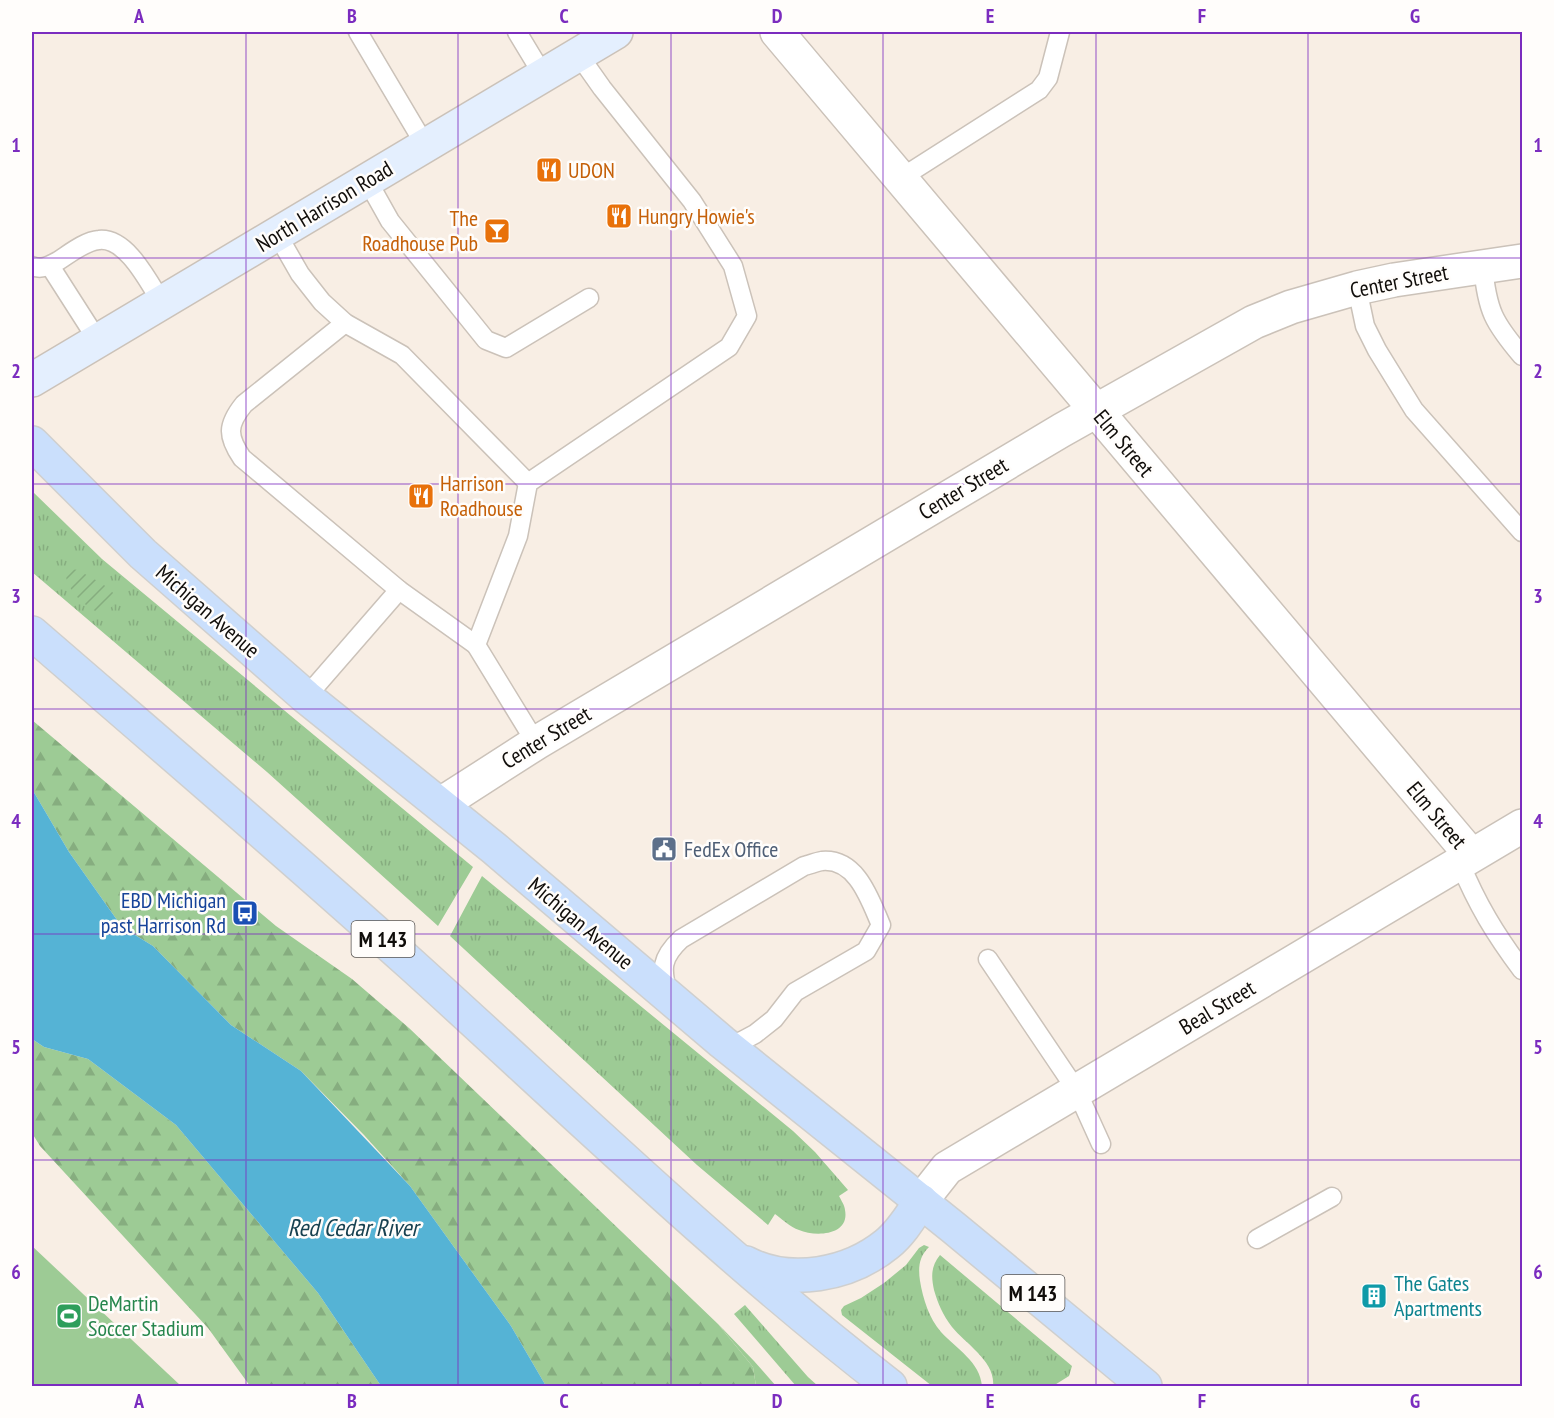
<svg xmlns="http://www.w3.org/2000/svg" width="1554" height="1418" font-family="'PT Sans Narrow',sans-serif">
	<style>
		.grass { fill: url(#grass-tufts) }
		.forest { fill: url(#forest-firs) }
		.park { fill: #9dcb95 }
		.garden { fill: url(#garden-furrows) }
		.water { fill: #55b3d5 }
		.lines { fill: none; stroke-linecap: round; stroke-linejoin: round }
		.lane-casing { stroke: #cbc2b9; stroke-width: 21 }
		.street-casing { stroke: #cbc2b9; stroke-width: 36 }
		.secondary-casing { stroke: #cbc2b9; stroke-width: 36 }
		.primary-casing { stroke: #cfcfce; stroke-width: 36 }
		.lane { stroke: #fff; stroke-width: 18 }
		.street { stroke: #fff; stroke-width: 33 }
		.secondary { stroke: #e4effe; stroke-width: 33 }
		.primary { stroke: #cadffc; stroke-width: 33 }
		.grid { fill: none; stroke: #7b2cbf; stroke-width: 1.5; stroke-opacity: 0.55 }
		.labels { text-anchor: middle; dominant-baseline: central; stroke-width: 5; stroke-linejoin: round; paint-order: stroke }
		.shield { fill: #fffdfb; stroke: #585552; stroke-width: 1.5 }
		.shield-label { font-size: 21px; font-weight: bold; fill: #100d0a }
		.food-label { font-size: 22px; fill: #c56008; stroke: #fffdfb; text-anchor: start }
		.street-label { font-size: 22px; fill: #100d0a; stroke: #fffdfb }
		.service-label { font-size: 22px; fill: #4e5e75; stroke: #fffdfb; text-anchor: start }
		.transit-label { font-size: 22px; fill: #164399; stroke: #fffdfb; text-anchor: end }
		.culture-label { font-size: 22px; fill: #0d838f; stroke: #fffdfb; text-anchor: start }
		.leisure-label { font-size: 22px; fill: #27864d; stroke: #fffdfb; text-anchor: start }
		.water-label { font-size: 24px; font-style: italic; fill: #174150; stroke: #fffdfb }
		.neatline { fill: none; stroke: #7b2cbf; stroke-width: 2 }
		.grid-label { font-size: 20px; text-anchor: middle; font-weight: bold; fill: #7b2cbf }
	</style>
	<defs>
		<pattern id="grass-tufts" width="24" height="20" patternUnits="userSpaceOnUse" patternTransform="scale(1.5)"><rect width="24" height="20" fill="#9dcb95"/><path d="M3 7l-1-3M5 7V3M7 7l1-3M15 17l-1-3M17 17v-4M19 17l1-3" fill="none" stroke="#86ad7f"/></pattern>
		<pattern id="forest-firs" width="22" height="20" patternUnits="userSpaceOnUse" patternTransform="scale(1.5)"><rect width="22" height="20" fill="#9dcb95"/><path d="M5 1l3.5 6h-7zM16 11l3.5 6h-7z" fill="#86ad7f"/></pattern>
		<pattern id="garden-furrows" width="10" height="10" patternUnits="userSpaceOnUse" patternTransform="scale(1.5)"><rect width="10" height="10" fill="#9dcb95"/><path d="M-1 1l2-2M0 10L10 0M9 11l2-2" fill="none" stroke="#86ad7f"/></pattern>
	</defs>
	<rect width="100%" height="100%" fill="#f8eee4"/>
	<g class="grass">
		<path d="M32 491 102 559 473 867 438 926 267 772 32 572Z"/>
		<path d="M482 876 793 1131 815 1152 848 1190 839 1196C841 1200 845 1206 845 1210 850 1236 815 1237 799 1230 790 1227 782 1219 775 1214L768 1225 697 1165 450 936Z"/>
		<path d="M924 1245 929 1247C919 1257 918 1267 920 1281 923 1299 929 1318 941 1332 957 1349 980 1362 982 1386H932L842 1315 841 1310 844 1306 861 1298 884 1283 906 1265 919 1248Z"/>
		<path d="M940 1255 1072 1366 1069 1376 1053 1386H993C996 1362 966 1344 952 1327 943 1315 938 1304 934 1290 931 1276 931 1266 940 1255Z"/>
		<path d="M745 1305 808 1377 818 1386H796L734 1314Z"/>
		<path d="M718 1324 754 1361 776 1386H756L753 1367Z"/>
	</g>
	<g class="forest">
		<path d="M32 720 276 926 352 979 409 1028 718 1324 753 1367 756 1386H546L511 1326 410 1186 364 1135 301 1071 231 1025 153 946 122 927 69 852 32 789Z"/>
		<path d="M32 1039 44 1047 88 1059 176 1125 318 1293 381 1386H250L208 1328 40 1146 32 1133Z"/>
	</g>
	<path class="park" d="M32 1246 181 1386H32Z"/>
	<path class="garden" d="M72 569 78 570C92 579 141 598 100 613 86 608 64 588 66 572Z"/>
	<path class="water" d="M32 789 69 852 122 927 153 946 231 1025 301 1071 410 1186 511 1326 546 1386H381L318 1293 176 1125 88 1059 44 1047 32 1039Z"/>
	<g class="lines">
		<defs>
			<g id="lane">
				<path d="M358 32 425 145"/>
				<path d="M517 32 543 75"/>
				<path d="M901 178 1039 90 1048 78 1060 32"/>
				<path d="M367 180 390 221 486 340 506 348 589 298"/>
				<path d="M277 234 300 274 322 302 345 323 402 355 528 483"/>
				<path d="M32 266C41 270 49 266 58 261 69 254 85 241 99 240 127 237 149 283 162 303"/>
				<path d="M50 266 98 341"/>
				<path d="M1483 266C1487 311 1494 323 1522 356"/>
				<path d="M1357 288 1365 326 1377 350 1414 410 1522 532"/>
				<path d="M345 323 244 404C227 425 227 436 242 458L399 590 476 645"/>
				<path d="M306 697 399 590"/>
				<path d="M536 743 476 645 518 536 528 483 729 347 747 316 733 266 692 201 602 88 578 54"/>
				<path d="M1460 863C1477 904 1495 934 1522 970"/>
				<path d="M988 959 1077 1091 1101 1144"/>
				<path d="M668 995C661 968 661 958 681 939L804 866C809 865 816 862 822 861 857 858 870 900 881 925L866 951 795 992 774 1019 755 1034 740 1042H722"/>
				<path d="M1257 1239 1332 1197"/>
			</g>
			<g id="street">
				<path d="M777 32 1471 855"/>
				<path d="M441 804 536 743 1062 430 1254 322 1291 307 1357 288 1394 280 1522 261"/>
				<path d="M921 1201 947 1168 1522 826"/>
			</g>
			<path id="secondary" d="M32 380 616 32"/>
			<g id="primary">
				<path d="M32 443 143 554 306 697 495 849 722 1042 954 1228 1145 1386"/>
				<path d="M32 633C159 743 287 852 412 965 570 1108 722 1256 890 1386"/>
				<path d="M746 1263C790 1286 849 1275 887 1244 901 1233 911 1216 921 1201"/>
			</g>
		</defs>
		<use href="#lane" class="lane-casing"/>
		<use href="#street" class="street-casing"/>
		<use href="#secondary" class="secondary-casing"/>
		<use href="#primary" class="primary-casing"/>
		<use href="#lane" class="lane"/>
		<use href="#street" class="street"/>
		<use href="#secondary" class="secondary"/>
		<use href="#primary" class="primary"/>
	</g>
	<path class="grid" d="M246 32V1386M458 32V1386M671 32V1386M883 32V1386M1096 32V1386M1308 32V1386M32 258H1522M32 484H1522M32 709H1522M32 934H1522M32 1160H1522"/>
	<defs>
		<symbol id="restaurant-square" viewBox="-11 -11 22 22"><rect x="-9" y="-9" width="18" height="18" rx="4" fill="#e8710a" stroke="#fffdfb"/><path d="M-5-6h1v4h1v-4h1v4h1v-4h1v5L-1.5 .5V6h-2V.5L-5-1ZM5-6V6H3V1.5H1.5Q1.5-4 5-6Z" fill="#fff"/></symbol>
		<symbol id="bar-square" viewBox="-11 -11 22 22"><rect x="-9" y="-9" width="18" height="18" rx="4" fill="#e8710a" stroke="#fffdfb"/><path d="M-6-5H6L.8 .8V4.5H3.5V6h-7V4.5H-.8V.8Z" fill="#fff"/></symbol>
		<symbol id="civic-square" viewBox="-11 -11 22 22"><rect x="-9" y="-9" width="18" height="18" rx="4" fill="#5c6f8a" stroke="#fffdfb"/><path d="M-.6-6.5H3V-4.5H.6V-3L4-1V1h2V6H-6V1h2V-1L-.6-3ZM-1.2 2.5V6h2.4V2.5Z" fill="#fff"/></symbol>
		<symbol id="bus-square" viewBox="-11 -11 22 22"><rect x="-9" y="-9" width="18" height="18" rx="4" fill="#1a4fb4" stroke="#fffdfb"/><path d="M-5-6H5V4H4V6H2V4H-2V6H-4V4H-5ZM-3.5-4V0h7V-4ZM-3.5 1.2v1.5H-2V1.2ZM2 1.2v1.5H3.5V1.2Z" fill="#fff"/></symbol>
		<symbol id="building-square" viewBox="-11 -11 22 22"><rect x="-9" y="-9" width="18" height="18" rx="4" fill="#0f9aa8" stroke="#fffdfb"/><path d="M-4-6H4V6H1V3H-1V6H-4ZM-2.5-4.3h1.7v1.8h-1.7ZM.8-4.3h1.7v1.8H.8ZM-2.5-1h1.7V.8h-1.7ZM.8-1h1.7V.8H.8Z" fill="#fff"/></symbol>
		<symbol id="stadium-square" viewBox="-11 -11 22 22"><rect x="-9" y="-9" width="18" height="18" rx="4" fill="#2e9e5b" stroke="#fffdfb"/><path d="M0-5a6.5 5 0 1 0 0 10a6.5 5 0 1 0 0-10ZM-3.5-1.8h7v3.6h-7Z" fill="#fff"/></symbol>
	</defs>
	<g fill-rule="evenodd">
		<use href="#restaurant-square" x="534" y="155" width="30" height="30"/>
		<use href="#restaurant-square" x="604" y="201" width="30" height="30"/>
		<use href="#bar-square" x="482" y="216" width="30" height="30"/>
		<use href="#restaurant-square" x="406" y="481" width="30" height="30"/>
		<use href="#civic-square" x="649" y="834" width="30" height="30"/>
		<use href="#bus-square" x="230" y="898" width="30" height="30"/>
		<use href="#building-square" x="1359" y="1281" width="30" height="30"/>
		<use href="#stadium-square" x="54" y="1301" width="30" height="30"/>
	</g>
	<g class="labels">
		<g class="shield">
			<rect x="351.5" y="921" width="63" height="36" rx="4.5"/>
			<rect x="1001.5" y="1275" width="63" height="36" rx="4.5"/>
		</g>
		<g class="shield-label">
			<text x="383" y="939">M 143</text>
			<text x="1033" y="1293">M 143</text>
		</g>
		<g class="food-label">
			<text x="568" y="170">UDON</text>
			<text x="638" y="216">Hungry Howie's</text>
			<text x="478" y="218" text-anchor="end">The<tspan x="478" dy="25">Roadhouse Pub</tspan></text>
			<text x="440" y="483">Harrison<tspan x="440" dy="25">Roadhouse</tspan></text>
		</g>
		<g class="street-label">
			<text transform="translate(324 206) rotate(-31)">North Harrison Road</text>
			<text transform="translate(1399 281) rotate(-11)">Center Street</text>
			<text transform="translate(1124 443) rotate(50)">Elm Street</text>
			<text transform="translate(963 488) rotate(-31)">Center Street</text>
			<text transform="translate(208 611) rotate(41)">Michigan Avenue</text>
			<text transform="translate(546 737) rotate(-31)">Center Street</text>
			<text transform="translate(1437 815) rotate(50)">Elm Street</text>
			<text transform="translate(581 923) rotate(40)">Michigan Avenue</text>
			<text transform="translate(1217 1007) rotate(-31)">Beal Street</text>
		</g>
		<g class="service-label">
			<text x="684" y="849">FedEx Office</text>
		</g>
		<g class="transit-label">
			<text x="226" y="900">EBD Michigan<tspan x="226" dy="25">past Harrison Rd</tspan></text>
		</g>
		<g class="culture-label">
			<text x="1394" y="1283">The Gates<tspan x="1394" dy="25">Apartments</tspan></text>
		</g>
		<g class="leisure-label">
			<text x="88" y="1303">DeMartin<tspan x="88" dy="25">Soccer Stadium</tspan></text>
		</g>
		<g class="water-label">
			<text x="353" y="1227">Red Cedar River</text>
		</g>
	</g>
	<rect width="1554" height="1418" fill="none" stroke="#fffdfb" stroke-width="66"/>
	<rect x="33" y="33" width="1488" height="1352" class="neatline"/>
	<g class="grid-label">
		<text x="139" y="23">A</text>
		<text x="352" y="23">B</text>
		<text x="564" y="23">C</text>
		<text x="777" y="23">D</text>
		<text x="990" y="23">E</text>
		<text x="1202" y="23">F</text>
		<text x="1415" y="23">G</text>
		<text x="16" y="152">1</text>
		<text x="1538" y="152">1</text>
		<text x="16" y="378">2</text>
		<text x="1538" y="378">2</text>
		<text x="16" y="603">3</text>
		<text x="1538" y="603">3</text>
		<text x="16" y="828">4</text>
		<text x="1538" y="828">4</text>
		<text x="16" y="1054">5</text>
		<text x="1538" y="1054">5</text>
		<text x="16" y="1279">6</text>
		<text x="1538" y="1279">6</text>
		<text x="139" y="1408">A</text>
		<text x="352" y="1408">B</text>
		<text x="564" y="1408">C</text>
		<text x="777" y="1408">D</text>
		<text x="990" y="1408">E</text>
		<text x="1202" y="1408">F</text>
		<text x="1415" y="1408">G</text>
	</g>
</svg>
